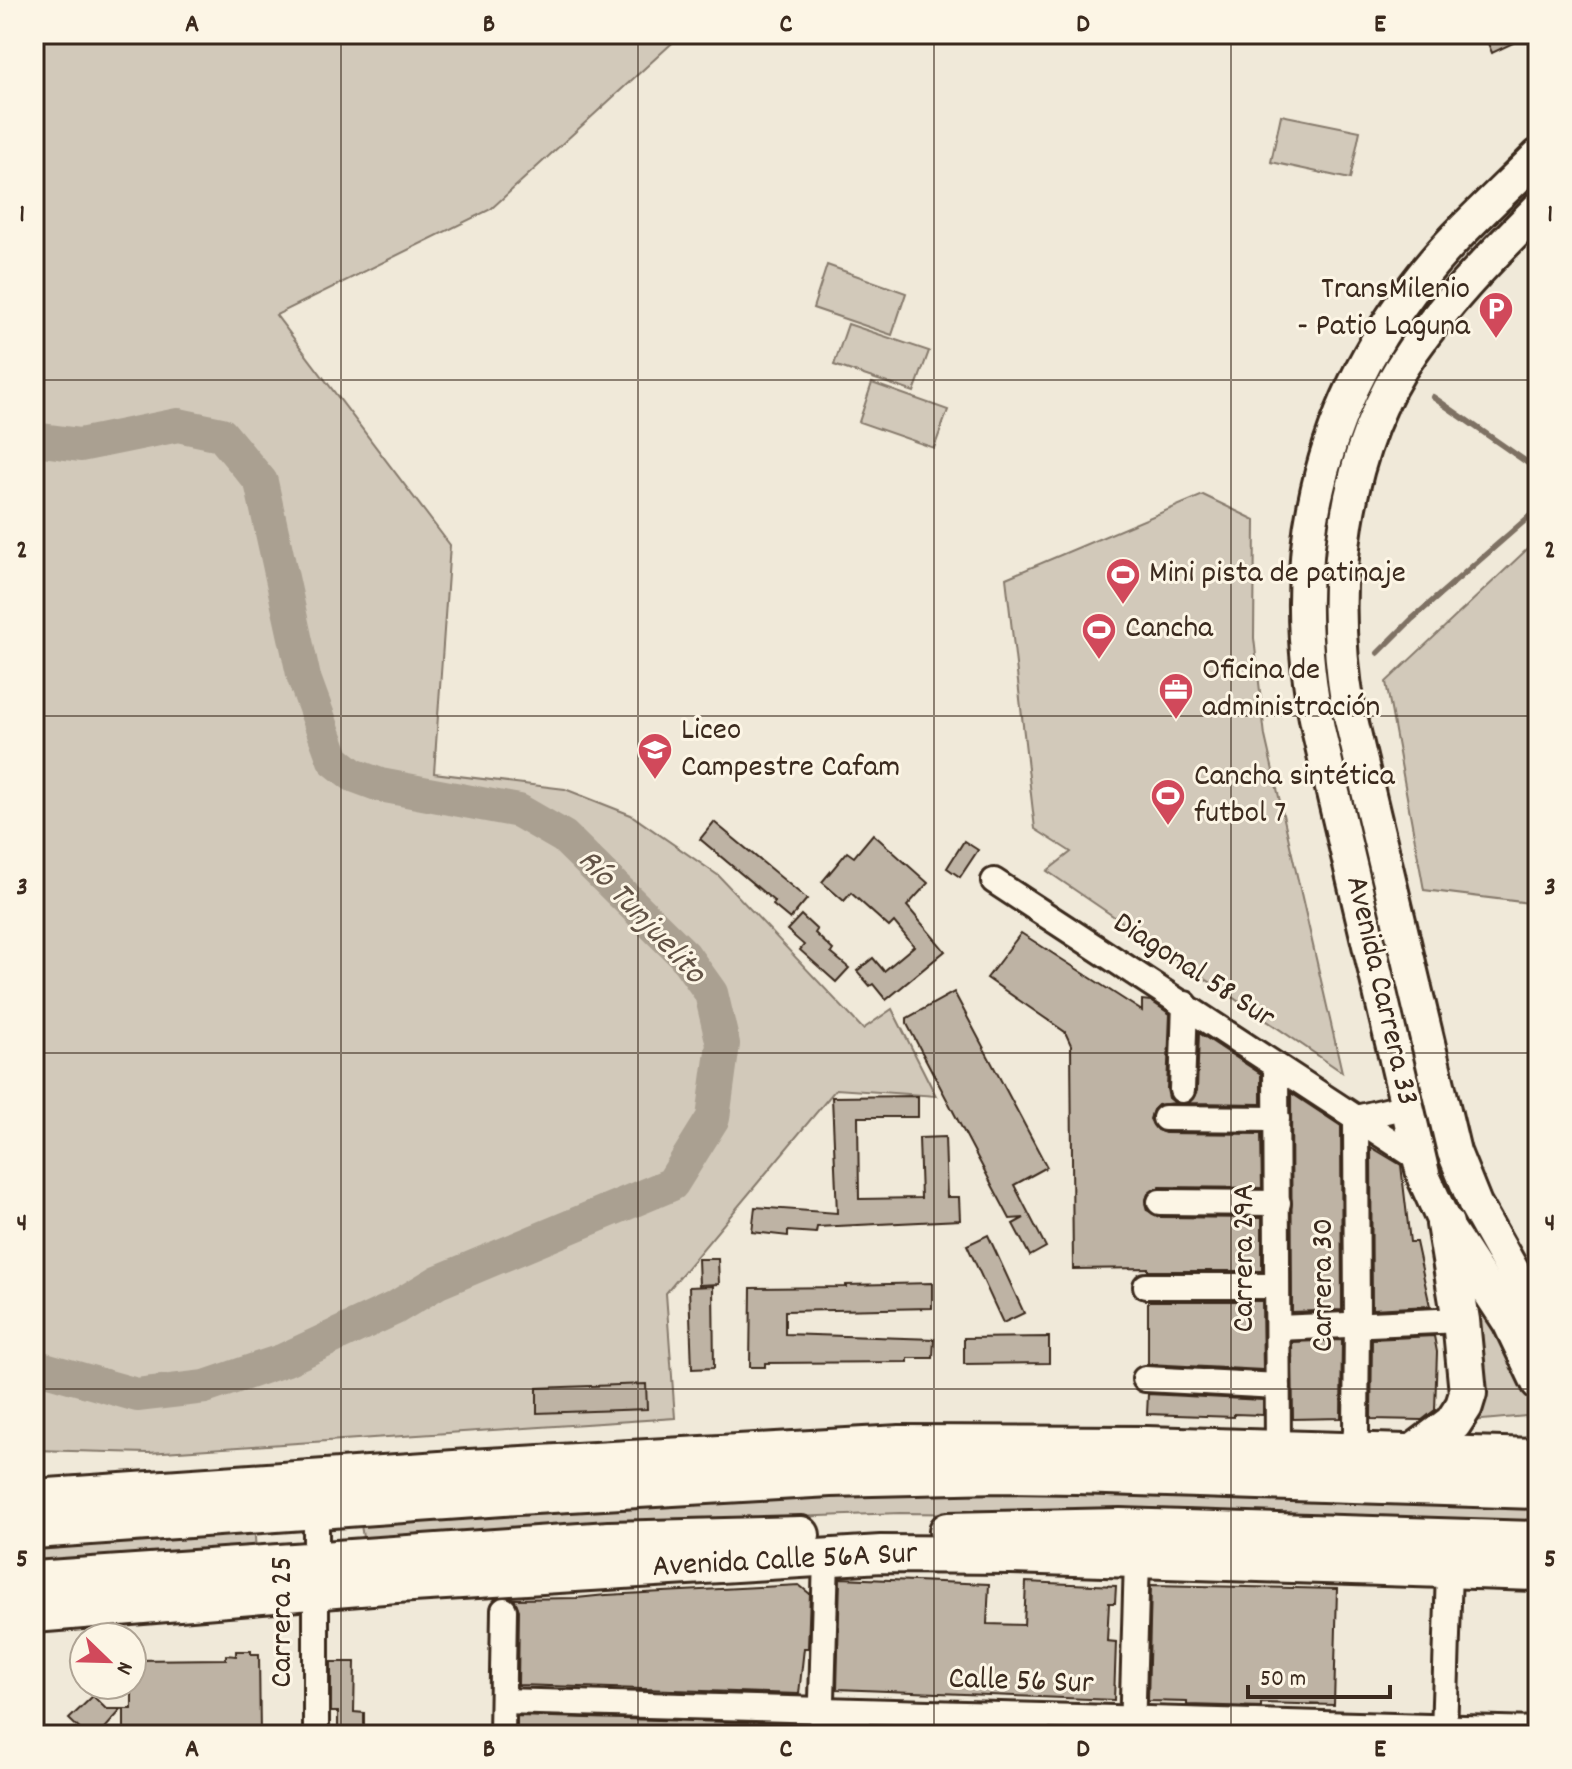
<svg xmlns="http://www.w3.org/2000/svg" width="1572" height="1769" font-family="Dekko,sans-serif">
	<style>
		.green { fill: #d2c9ba; stroke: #867a6c; stroke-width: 2 }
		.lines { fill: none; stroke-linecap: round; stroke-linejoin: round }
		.stream { stroke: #7e7163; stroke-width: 6 }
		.river { stroke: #aaa091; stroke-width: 34 }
		.building { fill: #beb3a4; stroke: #3b2a1e; stroke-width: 2 }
		.minor-casing { stroke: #3b2a1e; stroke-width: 30 }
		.major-casing { stroke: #3b2a1e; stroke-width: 38 }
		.highway-casing { stroke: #3b2a1e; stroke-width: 42 }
		.minor { stroke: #fcf5e5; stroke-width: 24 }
		.major { stroke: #fcf5e5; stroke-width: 32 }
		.highway { stroke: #fcf5e5; stroke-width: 36 }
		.grid { fill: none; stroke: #3b2a1e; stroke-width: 2; stroke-opacity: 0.55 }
		.labels { text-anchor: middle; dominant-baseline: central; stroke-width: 6; stroke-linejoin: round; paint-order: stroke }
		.poi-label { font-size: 32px; fill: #3b2a1e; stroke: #fcf5e5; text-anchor: start }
		.street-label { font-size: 32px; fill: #3b2a1e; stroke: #fcf5e5 }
		.water-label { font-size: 34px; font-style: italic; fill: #625346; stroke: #fcf5e5 }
		.neatline { fill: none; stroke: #3b2a1e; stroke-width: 3 }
		.grid-label { font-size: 26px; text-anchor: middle; font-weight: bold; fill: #3b2a1e }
	</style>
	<rect width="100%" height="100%" fill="#f0e9d9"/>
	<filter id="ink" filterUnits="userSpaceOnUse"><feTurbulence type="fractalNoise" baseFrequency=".0125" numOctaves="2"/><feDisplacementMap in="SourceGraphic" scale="16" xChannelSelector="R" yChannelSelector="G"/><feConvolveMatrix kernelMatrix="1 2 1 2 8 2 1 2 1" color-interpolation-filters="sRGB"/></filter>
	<g filter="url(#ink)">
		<g class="green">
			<path d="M34 34H682L491 209 276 315 450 545 434 773 565 789 631 815 719 876 863 1029 892 1009 936 1096 836 1089 666 1293 675 1418 148 1453 34 1450Z"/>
			<path d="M1281 115 1360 131 1350 179 1271 162Z"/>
			<path d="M827 265 906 293 892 335 813 308Z"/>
			<path d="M848 324 929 351 914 392 834 365Z"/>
			<path d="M872 383 948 410 934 448 859 422Z"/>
			<path d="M1203 495 1255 520 1254 638 1265 736 1342 1072 1047 871 1071 852 1035 829 1006 578Z"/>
			<path d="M1538 539V904L1424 890 1386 682Z"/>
			<path d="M1463 1275 1515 1359 1538 1415 1472 1421Z"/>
			<path d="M819 1488 1533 1498V1530L1068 1515 900 1513 767 1518 364 1544 361 1525Z"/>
			<path d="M254 1523 256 1552 34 1567V1537Z"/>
		</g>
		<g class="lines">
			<g class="stream">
				<path d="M1433 397 1538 470"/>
				<path d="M1378 653 1412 619 1538 509"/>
			</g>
			<path class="river" d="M34 439 80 445 178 425 221 434 261 482 304 678 334 760 353 775 380 785 519 811 564 837 684 955 711 993 723 1044 713 1118 672 1184 438 1282 395 1308 284 1360 205 1387 137 1395 34 1366"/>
		</g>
		<g class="building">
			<path d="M1484 34H1532L1492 53Z"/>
			<path d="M714 822 807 899 790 919 773 905 775 902 700 839Z"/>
			<path d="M873 834 928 883 907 906 945 951 886 1000 873 984 870 986 857 971 873 958 884 971 914 946 894 922 889 927 851 893 844 901 822 882 847 852 854 857Z"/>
			<path d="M964 841 978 850 960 877 947 868Z"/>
			<path d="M801 915 817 930 815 933 833 950 831 953 849 968 836 982 800 950 804 945 787 930Z"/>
			<path d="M1021 933 1142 1011V1000L1151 1001 1170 1014 1167 1089 1169 1098 1175 1103 1158 1105 1153 1110 1150 1119 1157 1130 1165 1133 1261 1134 1262 1188 1160 1187 1148 1194 1145 1203 1147 1210 1159 1217 1262 1218V1271H1148V1268L1073 1269 1071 1045 1065 1032 987 978Z"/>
			<path d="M954 992 1047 1167 1014 1185 1046 1247 1030 1256 1013 1224 1024 1218 1010 1219 907 1024V1018Z"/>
			<path d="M1199 1033 1261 1074V1104L1189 1103 1197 1091Z"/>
			<path d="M1291 1093 1341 1126 1342 1310 1292 1312Z"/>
			<path d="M918 1096V1117H858L859 1199 921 1198 919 1138 945 1137 947 1197H959L960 1220 817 1227 816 1233 788 1231V1236L752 1232 755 1207 837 1213 832 1097Z"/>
			<path d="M1371 1147 1401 1165 1410 1242H1416L1430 1306 1372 1309Z"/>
			<path d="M988 1235 1024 1313 1003 1323 967 1245Z"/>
			<path d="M698 1259H718L719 1284 699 1285Z"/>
			<path d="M932 1283V1308L785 1311V1334L934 1339 933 1358H908V1362L765 1363V1367H750L751 1288 846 1287V1285Z"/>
			<path d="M713 1286 714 1368 692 1369 689 1287Z"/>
			<path d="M1148 1301H1262L1263 1370 1148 1364Z"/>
			<path d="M1434 1336 1437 1352 1435 1410 1422 1420 1371 1419 1372 1339Z"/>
			<path d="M1049 1337V1363L964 1364V1338Z"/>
			<path d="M1342 1340 1341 1418 1293 1419 1292 1342Z"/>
			<path d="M646 1384 647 1409 537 1413V1388Z"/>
			<path d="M1148 1394 1263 1400V1415L1234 1414V1417L1147 1414Z"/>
			<path d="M840 1578 989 1584 987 1624 1024 1625 1026 1582 1116 1586 1115 1603H1109L1107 1641 1116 1642 1114 1700 837 1689Z"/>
			<path d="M799 1585 810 1594 808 1648H804L799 1694 518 1685 519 1610 514 1599 577 1598 606 1595Z"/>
			<path d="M1151 1585 1337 1589 1334 1705 1261 1703V1707L1187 1705V1702L1148 1701Z"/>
			<path d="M236 1651H251V1654H259L260 1735H124V1709H132V1660L226 1659V1655L236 1656Z"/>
			<path d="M331 1662H355L354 1712 364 1713V1735H338V1712H331Z"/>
			<path d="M93 1696 106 1709H122L99 1735H86L69 1719Z"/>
			<path d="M517 1716 798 1724V1735H517Z"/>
			<path d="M836 1725 932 1728V1735H836Z"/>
			<path d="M1056 1731 1114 1733 1117 1735H1055Z"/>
		</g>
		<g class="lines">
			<defs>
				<g id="minor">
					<path d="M994 881 1419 1159"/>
					<path d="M1276 1066 1278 1450"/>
					<path d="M1182 1090 1185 1004"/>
					<path d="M1165 1118 1277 1119"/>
					<path d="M1160 1202 1278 1203"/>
					<path d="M1146 1286H1277"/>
					<path d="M1278 1328 1461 1320"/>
					<path d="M1145 1379 1278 1386"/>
					<path d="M1353 1453 1356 1431 1357 1323 1356 1118 1407 1106"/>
					<path d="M503 1701 1538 1730"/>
					<path d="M1132 1733 1137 1559"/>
					<path d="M316 1735V1510"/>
					<path d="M502 1735 504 1610"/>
					<path d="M821 1735 826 1557"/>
					<path d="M1444 1735 1449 1569"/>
				</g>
				<g id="major">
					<path d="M1538 156C1497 198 1451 237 1416 284 1313 419 1284 568 1319 733L1424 1178 1445 1224 1509 1322 1538 1383"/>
					<path d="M1538 209C1494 254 1449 298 1413 350 1342 451 1328 588 1348 707L1454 1152 1475 1204 1538 1316"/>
				</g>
				<g id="highway">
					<path d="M1412 1454 1453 1423 1464 1406 1468 1393 1461 1320 1445 1224"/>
					<path d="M34 1498 469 1468 900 1444 1146 1445 1538 1457"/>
					<path d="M34 1530 517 1496 830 1478 999 1474 1076 1475 1538 1490"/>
					<path d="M948 1531 1120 1527 1538 1540"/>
					<path d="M34 1580 609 1540 801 1535"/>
					<path d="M34 1614 396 1584 881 1554 1012 1555 1538 1572"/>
				</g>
			</defs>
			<use href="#minor" class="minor-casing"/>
			<use href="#major" class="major-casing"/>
			<use href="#highway" class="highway-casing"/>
			<use href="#minor" class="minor"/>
			<use href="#major" class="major"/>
			<use href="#highway" class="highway"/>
		</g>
	</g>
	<path class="grid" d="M341 34V1735M638 34V1735M934 34V1735M1231 34V1735M34 380H1538M34 716H1538M34 1053H1538M34 1389H1538"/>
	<defs>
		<symbol id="parking-pin" viewBox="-11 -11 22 30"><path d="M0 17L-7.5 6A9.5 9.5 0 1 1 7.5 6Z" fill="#d1495b" stroke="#fcf5e5"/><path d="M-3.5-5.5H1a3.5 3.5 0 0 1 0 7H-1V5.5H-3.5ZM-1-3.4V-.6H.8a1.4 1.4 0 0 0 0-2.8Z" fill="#fff"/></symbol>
		<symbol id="stadium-pin" viewBox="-11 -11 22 30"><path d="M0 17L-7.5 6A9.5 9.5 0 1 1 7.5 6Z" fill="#d1495b" stroke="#fcf5e5"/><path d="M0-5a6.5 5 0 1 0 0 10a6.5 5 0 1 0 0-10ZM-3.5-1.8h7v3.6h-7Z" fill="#fff"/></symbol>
		<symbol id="office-pin" viewBox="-11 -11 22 30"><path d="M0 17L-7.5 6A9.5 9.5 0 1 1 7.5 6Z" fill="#d1495b" stroke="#fcf5e5"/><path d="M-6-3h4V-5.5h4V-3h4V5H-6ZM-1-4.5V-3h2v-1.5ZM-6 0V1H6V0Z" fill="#fff"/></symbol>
		<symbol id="school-pin" viewBox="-11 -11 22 30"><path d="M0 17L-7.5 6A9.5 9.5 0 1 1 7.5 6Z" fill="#d1495b" stroke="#fcf5e5"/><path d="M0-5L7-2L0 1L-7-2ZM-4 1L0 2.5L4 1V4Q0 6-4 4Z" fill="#fff"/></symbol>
	</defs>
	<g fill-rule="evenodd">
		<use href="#parking-pin" x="1476" y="289" width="40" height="54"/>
		<use href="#stadium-pin" x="1103" y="555" width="40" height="54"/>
		<use href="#stadium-pin" x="1079" y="610" width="40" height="54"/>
		<use href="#office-pin" x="1156" y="670" width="40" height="54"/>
		<use href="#school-pin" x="635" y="730" width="40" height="54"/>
		<use href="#stadium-pin" x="1148" y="776" width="40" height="54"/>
	</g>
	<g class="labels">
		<g class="poi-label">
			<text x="1470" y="291" text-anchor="end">TransMilenio<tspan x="1470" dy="37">- Patio Laguna</tspan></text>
			<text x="1149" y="575">Mini pista de patinaje</text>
			<text x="1125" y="630">Cancha</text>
			<text x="1202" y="672">Oficina de<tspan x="1202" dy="37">administración</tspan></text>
			<text x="681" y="732">Liceo<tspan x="681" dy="37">Campestre Cafam</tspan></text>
			<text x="1194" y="778">Cancha sintética<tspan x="1194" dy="37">futbol 7</tspan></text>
		</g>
		<g class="street-label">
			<text transform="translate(1193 972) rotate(33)">Diagonal 58 Sur</text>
			<text transform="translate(1380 991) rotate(77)">Avenida Carrera 33</text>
			<text transform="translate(1246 1258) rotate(-90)">Carrera 29A</text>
			<text transform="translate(1325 1285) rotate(-90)">Carrera 30</text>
			<text transform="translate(785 1562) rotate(-3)">Avenida Calle 56A Sur</text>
			<text transform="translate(284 1622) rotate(-90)">Carrera 25</text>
			<text transform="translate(1021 1683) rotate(2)">Calle 56 Sur</text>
		</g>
		<g class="water-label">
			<text transform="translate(640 918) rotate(47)">Río Tunjuelito</text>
		</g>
	</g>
	<rect width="1572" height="1769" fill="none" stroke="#fcf5e5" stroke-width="88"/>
	<g transform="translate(108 1661) rotate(113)"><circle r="38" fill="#fcf5e5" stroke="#afa495" stroke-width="2"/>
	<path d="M0-6L14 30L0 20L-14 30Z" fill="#d1495b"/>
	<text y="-12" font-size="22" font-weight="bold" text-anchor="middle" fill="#3b2a1e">N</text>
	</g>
	<path d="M1248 1685v12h142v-12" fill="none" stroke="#3b2a1e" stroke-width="4"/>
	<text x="1260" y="1685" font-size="24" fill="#3b2a1e" stroke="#fcf5e5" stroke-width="6" paint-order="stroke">50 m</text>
	<rect x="44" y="44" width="1484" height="1681" class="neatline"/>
	<g class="grid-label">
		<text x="192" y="31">A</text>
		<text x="489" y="31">B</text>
		<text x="786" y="31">C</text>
		<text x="1083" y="31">D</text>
		<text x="1380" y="31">E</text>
		<text x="22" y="221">1</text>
		<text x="1550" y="221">1</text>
		<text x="22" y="557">2</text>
		<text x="1550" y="557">2</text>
		<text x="22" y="894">3</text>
		<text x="1550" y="894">3</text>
		<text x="22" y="1230">4</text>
		<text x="1550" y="1230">4</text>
		<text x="22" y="1566">5</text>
		<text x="1550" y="1566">5</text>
		<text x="192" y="1756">A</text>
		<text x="489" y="1756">B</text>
		<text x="786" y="1756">C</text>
		<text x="1083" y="1756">D</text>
		<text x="1380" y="1756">E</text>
	</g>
</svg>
